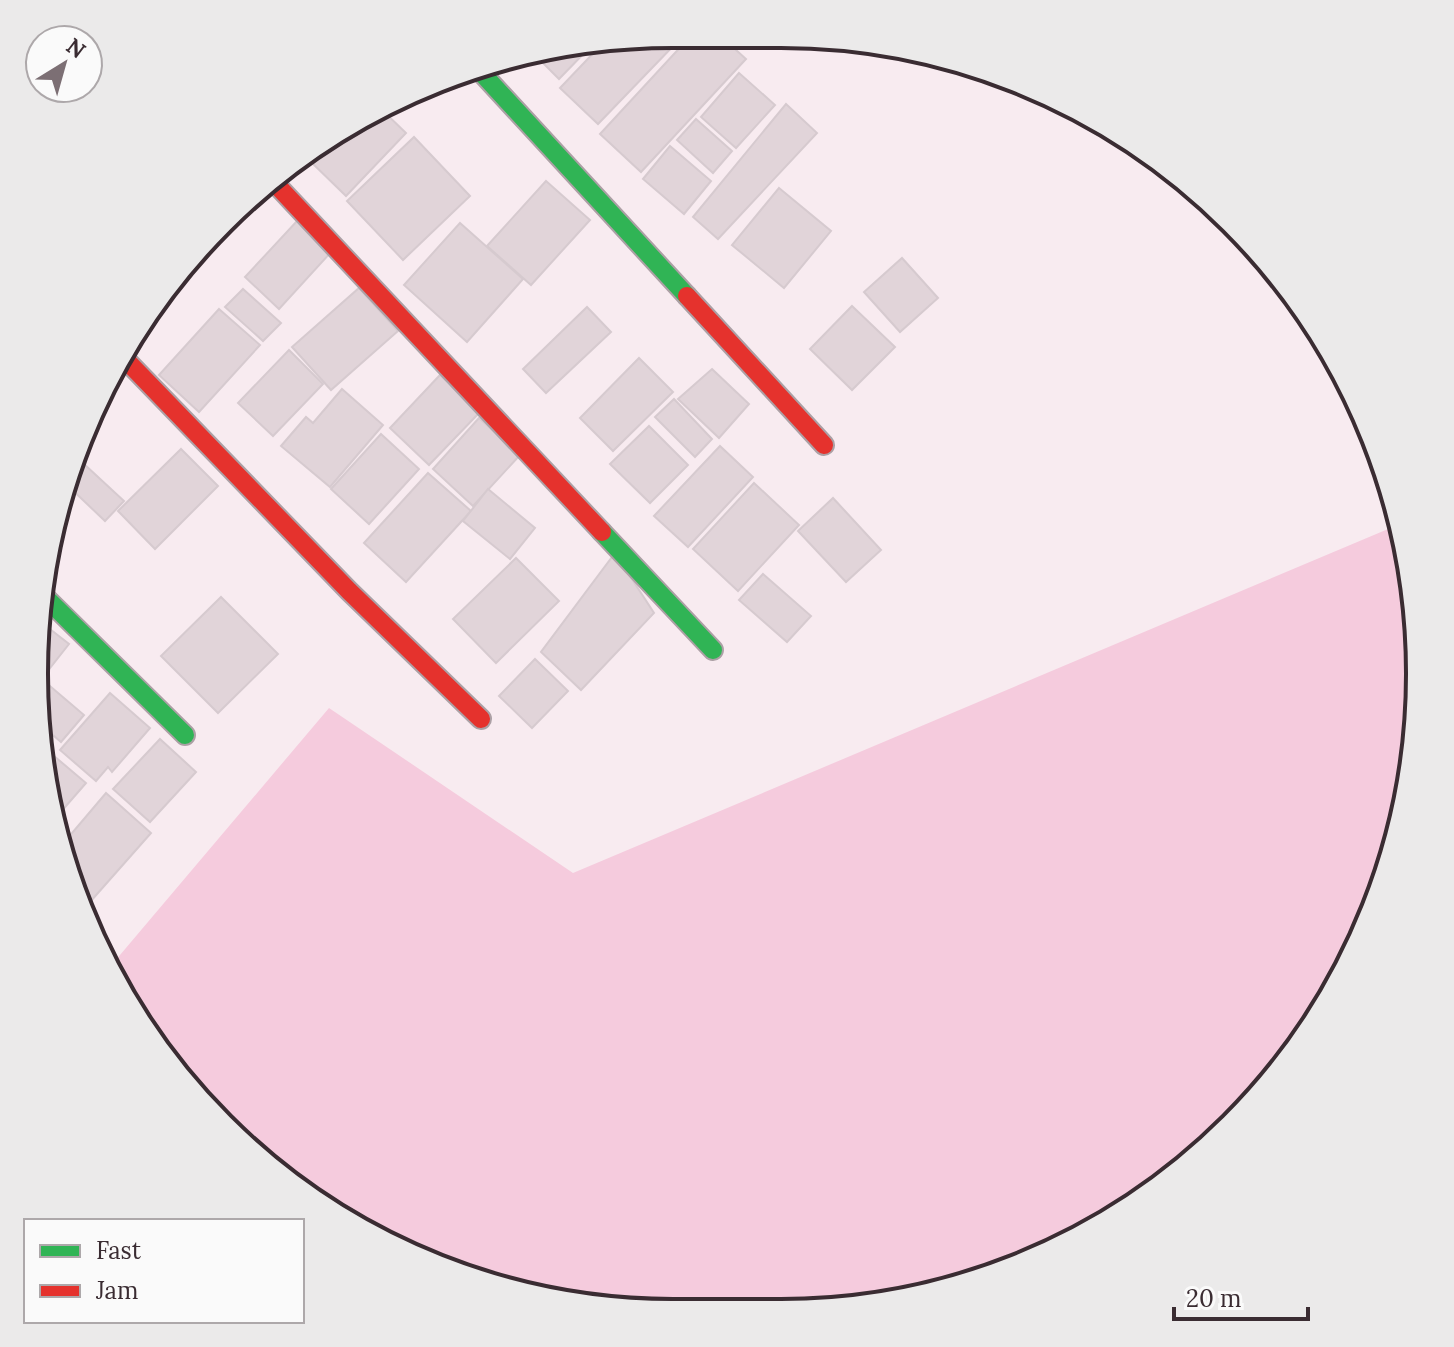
<svg xmlns="http://www.w3.org/2000/svg" width="1454" height="1347" font-family="Lora,serif">
	<style>
		.green { fill: #f5cbdd }
		.building { fill: #e1d4d9; stroke: #d6cacf; stroke-width: 2 }
		.lines { fill: none; stroke-linecap: round; stroke-linejoin: round }
		.fast-casing { stroke: #aca0a5; stroke-width: 22 }
		.jam-casing { stroke: #aca0a5; stroke-width: 22 }
		.fast { stroke: #30b455; stroke-width: 18 }
		.jam { stroke: #e5322d; stroke-width: 18 }
		.rim { fill: none; stroke: #3a2c32; stroke-width: 4 }
	</style>
	<rect width="100%" height="100%" fill="#f8ebf0"/>
	<path class="green" d="M1400 524 1408 549 1420 674 1408 799 1371 919 1312 1029 1232 1126 1135 1205 1025 1264 905 1301 590 1307 468 1279 353 1227 222 1126 142 1029 109 968 329 708 573 873Z"/>
	<g class="building">
		<path d="M724 39 746 59 641 172 600 134 686 41Z"/>
		<path d="M678 41 598 124 560 88 602 44Z"/>
		<path d="M592 45 559 79 532 52 548 46Z"/>
		<path d="M739 73 775 105 736 148 701 117Z"/>
		<path d="M786 104 817 133 718 239 693 217Z"/>
		<path d="M379 107 406 133 346 196 310 161 335 135Z"/>
		<path d="M696 119 732 151 713 173 677 140Z"/>
		<path d="M414 137 470 196 403 260 347 201Z"/>
		<path d="M670 146 711 181 684 214 643 179Z"/>
		<path d="M546 181 590 220 531 285 487 246Z"/>
		<path d="M779 188 831 231 784 288 732 245Z"/>
		<path d="M298 220 332 251 279 309 245 277Z"/>
		<path d="M460 223 523 279 467 342 404 285Z"/>
		<path d="M902 258 938 298 900 332 864 292Z"/>
		<path d="M359 288 398 331 331 390 292 347Z"/>
		<path d="M243 289 281 323 263 341 225 307Z"/>
		<path d="M852 306 895 347 852 390 810 349Z"/>
		<path d="M587 307 611 332 546 393 523 369Z"/>
		<path d="M219 309 260 345 199 412 159 375Z"/>
		<path d="M289 350 323 384 273 436 238 403Z"/>
		<path d="M639 358 673 392 613 451 580 418Z"/>
		<path d="M712 369 749 404 719 438 678 399Z"/>
		<path d="M440 375 480 412 429 465 390 428Z"/>
		<path d="M342 389 383 425 330 487 281 446 306 417 313 423Z"/>
		<path d="M674 399 712 439 695 457 655 417Z"/>
		<path d="M479 418 520 455 473 506 433 469Z"/>
		<path d="M649 426 688 465 650 503 610 464Z"/>
		<path d="M381 434 419 469 369 524 331 489Z"/>
		<path d="M720 446 753 477 688 547 654 516Z"/>
		<path d="M181 449 218 486 155 549 118 511Z"/>
		<path d="M75 456 82 461 67 478Z"/>
		<path d="M84 464 124 501 105 521 65 483Z"/>
		<path d="M428 473 471 511 406 582 364 543Z"/>
		<path d="M754 483 799 525 738 591 693 549Z"/>
		<path d="M488 489 535 528 510 559 463 521Z"/>
		<path d="M833 498 881 550 846 582 798 531Z"/>
		<path d="M615 553 654 613 581 690 541 652Z"/>
		<path d="M516 558 559 601 496 663 453 619Z"/>
		<path d="M763 574 811 616 787 642 739 600Z"/>
		<path d="M221 597 278 654 218 713 161 656Z"/>
		<path d="M46 626 69 644 35 687 34 673 39 636Z"/>
		<path d="M535 659 568 691 532 728 499 696Z"/>
		<path d="M44 681 84 715 61 742 39 723 36 690Z"/>
		<path d="M110 693 150 728 112 772 108 767 96 781 60 750Z"/>
		<path d="M40 735 50 743 42 753Z"/>
		<path d="M160 739 196 772 150 822 113 789Z"/>
		<path d="M54 756 86 783 53 821 46 798 43 768Z"/>
		<path d="M106 793 151 833 90 902 73 887 61 846Z"/>
	</g>
	<g class="lines">
		<defs>
			<g id="fast">
				<path d="M479 70 687 296"/>
				<path d="M602 532 713 650"/>
				<path d="M44 596 185 735"/>
			</g>
			<g id="jam">
				<path d="M271 179 602 532"/>
				<path d="M687 296 824 445"/>
				<path d="M123 357 349 591 481 719"/>
			</g>
		</defs>
		<use href="#fast" class="fast-casing"/>
		<use href="#jam" class="jam-casing"/>
		<use href="#fast" class="fast"/>
		<use href="#jam" class="jam"/>
	</g>
	<path d="M0 0H1454V1347H0ZM673 48H781A625 625 0 0 1 1406 673V674A625 625 0 0 1 781 1299H673A625 625 0 0 1 48 674V673A625 625 0 0 1 673 48Z" fill="#ebeaea" fill-rule="evenodd"/>
	<path class="rim" d="M673 48H781A625 625 0 0 1 1406 673V674A625 625 0 0 1 781 1299H673A625 625 0 0 1 48 674V673A625 625 0 0 1 673 48Z"/>
	<rect x="24" y="1219" width="280" height="104" fill="#fafafa" stroke="#ada8aa" stroke-width="2"/>
	<rect x="40" y="1245" width="40" height="12" fill="#30b455" stroke="#ada8aa" stroke-width="2"/>
	<text x="96" y="1259" font-size="24" fill="#3a2c32">Fast</text>
	<rect x="40" y="1285" width="40" height="12" fill="#e5322d" stroke="#ada8aa" stroke-width="2"/>
	<text x="96" y="1299" font-size="24" fill="#3a2c32">Jam</text>
	<g transform="translate(64 64) rotate(37)"><circle r="38" fill="#fafafa" stroke="#ada8aa" stroke-width="2"/>
	<path d="M0-6L14 30L0 20L-14 30Z" fill="#7c6f74"/>
	<text y="-12" font-size="22" font-weight="bold" text-anchor="middle" fill="#3a2c32">N</text>
	</g>
	<path d="M1174 1307v12h134v-12" fill="none" stroke="#3a2c32" stroke-width="4"/>
	<text x="1186" y="1307" font-size="24" fill="#3a2c32" stroke="#fafafa" stroke-width="6" paint-order="stroke">20 m</text>
</svg>
